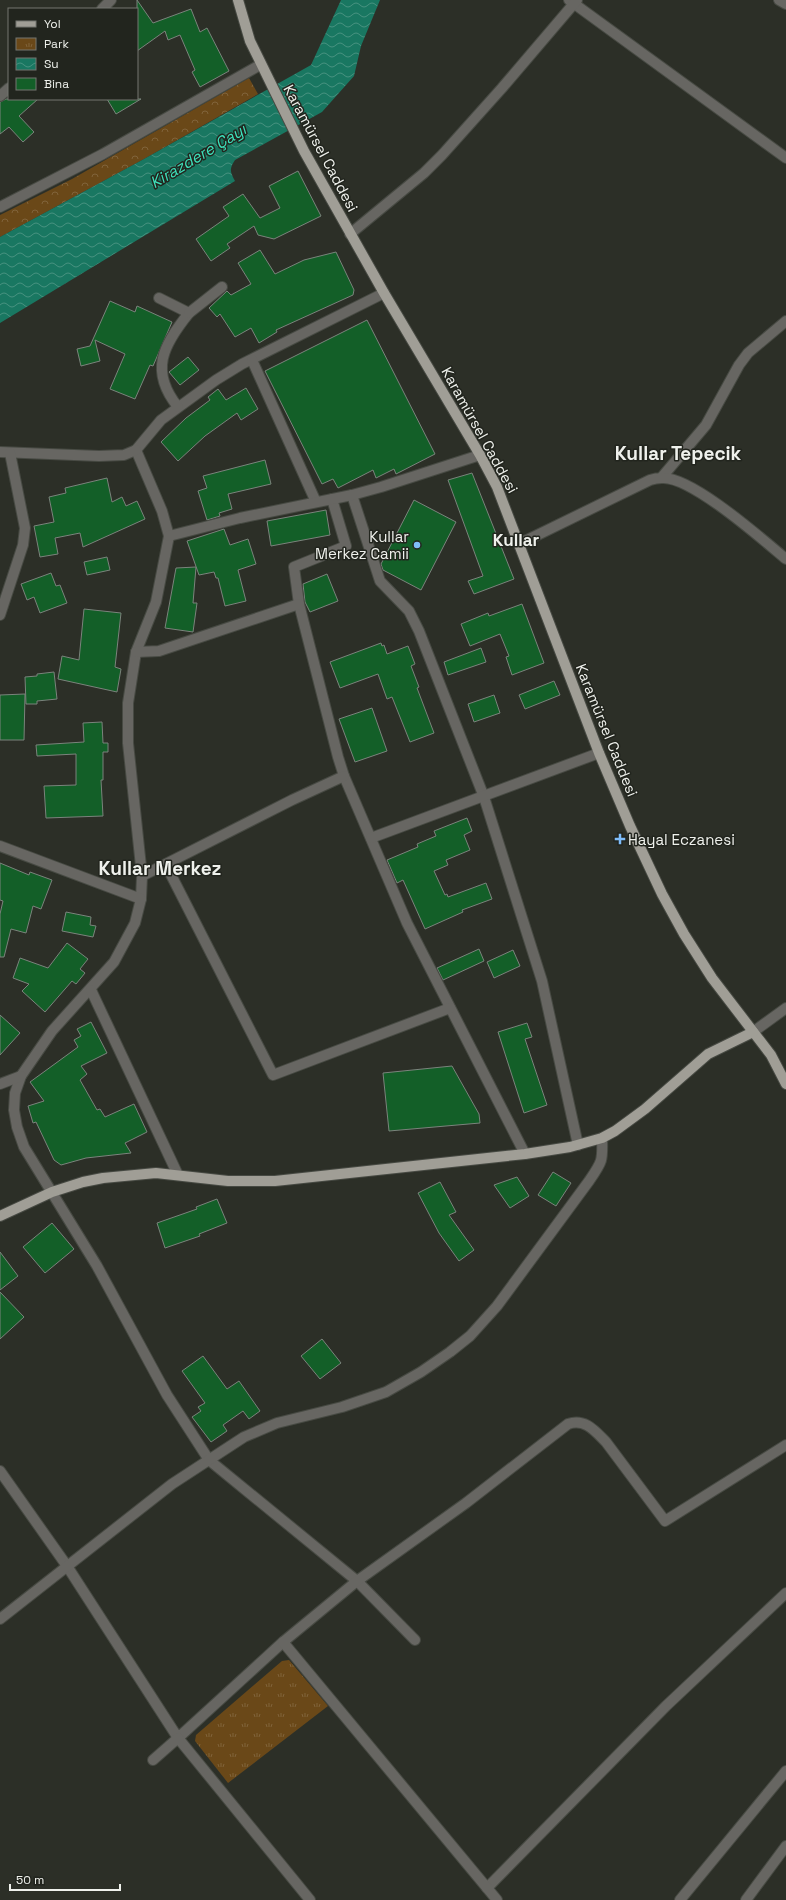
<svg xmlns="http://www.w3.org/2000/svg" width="786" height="1900" font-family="'Space Grotesk',sans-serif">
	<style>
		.forest { fill: url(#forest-crowns) }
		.park { fill: url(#park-tufts) }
		.water { fill: url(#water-waves) }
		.building { fill: #135f28; stroke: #7b837c }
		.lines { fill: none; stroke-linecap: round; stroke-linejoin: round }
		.minor-casing { stroke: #474a43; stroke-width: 12 }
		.major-casing { stroke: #474a43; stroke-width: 12 }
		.minor { stroke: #676662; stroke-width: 10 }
		.major { stroke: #a09e96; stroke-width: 10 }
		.poi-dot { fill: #7fbdfa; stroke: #22251e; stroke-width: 1.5 }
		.labels { text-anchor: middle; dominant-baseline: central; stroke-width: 3; stroke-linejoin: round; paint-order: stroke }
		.street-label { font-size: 15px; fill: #eff1ec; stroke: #22251e }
		.poi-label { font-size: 15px; fill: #eff1ec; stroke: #22251e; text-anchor: end }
		.water-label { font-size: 16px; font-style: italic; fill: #3de1bb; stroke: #22251e }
		.quarter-label { font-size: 17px; font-weight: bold; fill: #eff1ec; stroke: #22251e }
		.district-label { font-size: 19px; font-weight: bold; fill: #eff1ec; stroke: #22251e }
	</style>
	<defs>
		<pattern id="forest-crowns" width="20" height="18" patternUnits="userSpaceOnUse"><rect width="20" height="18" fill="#6a4818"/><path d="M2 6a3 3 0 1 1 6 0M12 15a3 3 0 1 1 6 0" fill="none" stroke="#80633a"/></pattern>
		<pattern id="park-tufts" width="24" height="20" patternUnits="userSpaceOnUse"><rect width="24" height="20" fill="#6a4818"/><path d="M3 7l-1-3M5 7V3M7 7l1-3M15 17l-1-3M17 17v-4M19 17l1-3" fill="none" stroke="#80633a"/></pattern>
		<pattern id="water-waves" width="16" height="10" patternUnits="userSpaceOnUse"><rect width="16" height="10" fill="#197761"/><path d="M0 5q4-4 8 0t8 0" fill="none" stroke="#46917f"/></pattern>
	</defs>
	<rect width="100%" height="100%" fill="#2c2f27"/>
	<path class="forest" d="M249 78 258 94 144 159 0 237V215L72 179Z"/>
	<path class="park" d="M289 1660 328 1706 228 1783 195 1741 196 1735 282 1661Z"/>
	<path class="water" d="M341 0H380L361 46 354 76 322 112 235 160C229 169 230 172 235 181L0 323V237L144 159 311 65Z"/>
	<g class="building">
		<path d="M137 0 153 23 191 9 200 32 207 28 229 71 200 87 192 72 195 70 180 35 168 40 165 31 137 51Z"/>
		<path d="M6 99H38L19 116 34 132 23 142 9 127 0 134V102Z"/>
		<path d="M107 99H141L116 114Z"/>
		<path d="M298 171 321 216 274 239 258 235 254 226 227 244 230 248 211 261 196 239 229 216 223 207 243 194 260 218 280 208 269 186Z"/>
		<path d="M260 250 275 274 304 260 336 252 354 290 353 295 276 330 277 332 259 343 251 328 235 337 220 314 217 317 209 308 227 291 231 295 251 284 238 263Z"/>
		<path d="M110 301 135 312 137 306 172 322 153 366 150 365 135 399 110 389 125 354 95 340 100 361 81 366 77 349 90 346Z"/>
		<path d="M367 320 435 454 396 474 394 469 376 478 373 470 338 488 333 479 322 484 265 371Z"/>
		<path d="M188 357 199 370 180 385 169 372Z"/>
		<path d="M246 388 258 409 241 420 237 413 205 436 178 461 161 442 186 418 210 400 208 397 218 389 226 400Z"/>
		<path d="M265 460 271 484 228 494 232 509 219 513 220 516 207 520 198 491 207 488 203 476Z"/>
		<path d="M472 473 514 579 474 594 468 581 483 576 448 480Z"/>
		<path d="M107 478 112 502 122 497 126 506 137 501 145 519 83 547 80 533 55 538 58 554 40 557 34 526 54 522 49 497 66 493 65 488Z"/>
		<path d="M414 500 456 522 421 590 383 570 381 564Z"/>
		<path d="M326 510 330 535 271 546 267 521Z"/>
		<path d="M224 529 230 545 248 539 256 564 238 570 246 601 225 606 218 578H216L214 572 199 575 187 541Z"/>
		<path d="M107 557 110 570 87 575 84 562Z"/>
		<path d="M196 567 193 603H197L193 632 165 628 176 568Z"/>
		<path d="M51 573 56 586 60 585 67 603 40 613 34 597 27 600 21 584Z"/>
		<path d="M327 574 338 601 310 612 305 602 303 584Z"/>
		<path d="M522 604 544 663 512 675 506 657 509 656 500 634 470 646 461 624 488 613 489 616Z"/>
		<path d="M84 609 121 613 115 667 121 669 117 692 58 679 62 656 79 660Z"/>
		<path d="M381 643 382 646 384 645 387 654 408 646 415 664 411 666 419 687 417 688 434 733 410 742 392 697 387 699 378 674 340 688 330 662Z"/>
		<path d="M481 648 486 662 448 675 444 662Z"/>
		<path d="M54 672 57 699 37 701V704H26L25 677 37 676V674Z"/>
		<path d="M554 681 560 695 525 709 519 695Z"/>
		<path d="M25 694 24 740H0V695Z"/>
		<path d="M494 695 500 713 474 722 468 704Z"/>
		<path d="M372 708 387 751 355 762 339 719Z"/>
		<path d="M102 722 103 743H108V752H103V780H101L103 816 46 818 44 786 76 785V754L37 756 36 745 84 742 83 723Z"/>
		<path d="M467 818 472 831 464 835 470 850 446 860 448 865 434 871 445 895 447 894 448 897 486 883 492 899 462 910 463 912 425 929 403 880 397 883 387 860 418 847 417 844 436 836 434 831Z"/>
		<path d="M0 863 29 875 30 872 52 880 41 909 33 906 26 933 11 929 4 957H0V914L3 901 0 900Z"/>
		<path d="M66 912 91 917 90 925 96 926 93 937 62 931Z"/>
		<path d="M67 943 88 959 80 969 85 973 76 984 72 981 45 1012 22 991 29 984 13 978 20 958 48 968Z"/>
		<path d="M479 949 484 961 443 980 437 968Z"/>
		<path d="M513 950 520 966 494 978 487 962Z"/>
		<path d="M0 1015 20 1033 0 1055Z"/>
		<path d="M91 1022 107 1053 81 1066 87 1074 80 1080 97 1110 100 1109 105 1117 134 1104 147 1132 125 1143 131 1153 86 1158 61 1165 54 1160 36 1122 33 1123 28 1106 44 1101 30 1082 78 1047 74 1040 81 1036 77 1029Z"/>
		<path d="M527 1023 532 1037 525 1039 547 1105 524 1113 498 1032Z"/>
		<path d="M452 1066 479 1114 480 1123 389 1131 383 1073Z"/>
		<path d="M553 1172 571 1183 556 1206 538 1195Z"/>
		<path d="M517 1177 529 1196 510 1208 494 1185Z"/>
		<path d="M440 1182 456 1212 449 1215 474 1250 459 1261 439 1233 418 1193Z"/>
		<path d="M217 1199 227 1223 199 1234 200 1236 165 1248 157 1223 197 1209 196 1207Z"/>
		<path d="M52 1223 74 1249 45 1273 23 1247Z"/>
		<path d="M0 1252 18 1276 0 1290Z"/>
		<path d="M0 1292 24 1317 0 1339Z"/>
		<path d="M322 1339 341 1363 320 1379 301 1356Z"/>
		<path d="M203 1356 227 1389 239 1381 260 1411 249 1419 243 1411 223 1425 227 1431 211 1442 192 1417 201 1411 198 1407 205 1403 182 1371Z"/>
	</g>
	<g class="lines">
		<defs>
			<g id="minor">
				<path d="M569 0 786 158"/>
				<path d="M779 0 786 4"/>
				<path d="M102 9 111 0"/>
				<path d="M0 96 9 88"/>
				<path d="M0 207 103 154 260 65"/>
				<path d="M350 234 424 173 442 155 502 88 577 0"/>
				<path d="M384 293 242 364 216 380 161 420 136 450 162 511 169 536 156 602 136 652 128 703V743L142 876 141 899 135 923 114 962 52 1031 21 1076 15 1093 14 1110 17 1127 24 1147 97 1266 167 1395 209 1460 357 1581 415 1640"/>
				<path d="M159 298 189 313C163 345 149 371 178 407"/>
				<path d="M189 313 222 287"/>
				<path d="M252 360 316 502"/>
				<path d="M0 452 99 456 124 455 136 450"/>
				<path d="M662 477 706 425 739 365 748 353 786 321"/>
				<path d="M352 495 380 581 409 611 419 631 484 797 542 981 578 1145"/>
				<path d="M332 499 346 546 294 567 299 604 338 757 344 776 407 923 525 1154"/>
				<path d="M169 536 240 518 352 495 381 487 480 455"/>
				<path d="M519 544 650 480C653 479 658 478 662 478 691 476 762 539 786 559"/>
				<path d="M0 615 23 545 25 528 10 453"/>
				<path d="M136 652 159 651 299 604"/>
				<path d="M371 838 599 753"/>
				<path d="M0 846 141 899"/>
				<path d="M166 865 273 1075 450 1008"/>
				<path d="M142 876 292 800 344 776"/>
				<path d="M91 990 178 1175"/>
				<path d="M753 1032 786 1008"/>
				<path d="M0 1084 21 1076"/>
				<path d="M0 1471 67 1566 178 1738 283 1642"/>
				<path d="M0 1619 172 1484 244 1437 277 1423 342 1407 386 1392 421 1372 450 1352 470 1336 497 1306 589 1181C602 1162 603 1161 602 1138"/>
				<path d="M153 1760 178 1738 310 1900"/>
				<path d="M487 1888 666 1706 786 1593"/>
				<path d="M497 1900 283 1642 357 1581 466 1503 568 1424C585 1418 595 1431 606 1442L665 1521 786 1445"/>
				<path d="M680 1900 786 1771"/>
				<path d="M746 1900 786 1846"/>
			</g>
			<g id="major">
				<path d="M238 0 250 41 304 151 384 293 480 455 497 487 599 753 630 826 662 894 684 934 712 978 771 1055 786 1084"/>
				<path d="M0 1216 52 1192 83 1182 103 1178 156 1173 228 1181H275L525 1154 570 1147 602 1138 615 1131 645 1109 708 1054 753 1032"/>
			</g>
		</defs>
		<use href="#minor" class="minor-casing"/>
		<use href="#major" class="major-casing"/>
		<use href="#minor" class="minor"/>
		<use href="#major" class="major"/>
	</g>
	<g class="poi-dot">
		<circle cx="417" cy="545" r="4"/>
		<path d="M618 833h4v4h4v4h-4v4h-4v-4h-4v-4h4z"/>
	</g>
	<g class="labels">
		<g class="street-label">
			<text transform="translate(321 148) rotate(62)">Karamürsel Caddesi</text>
			<text transform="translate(480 430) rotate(61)">Karamürsel Caddesi</text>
			<text transform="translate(607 730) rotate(68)">Karamürsel Caddesi</text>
		</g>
		<g class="poi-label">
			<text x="409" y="536">Kullar<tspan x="409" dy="17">Merkez Camii</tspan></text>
			<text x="628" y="839" text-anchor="start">Hayal Eczanesi</text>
		</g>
		<g class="water-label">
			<text transform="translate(198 156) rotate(-31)">Kirazdere Çayı</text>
		</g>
		<g class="quarter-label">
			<text x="516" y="540">Kullar</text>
		</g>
		<g class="district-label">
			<text x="678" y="453">Kullar Tepecik</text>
			<text x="160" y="868">Kullar Merkez</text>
		</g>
	</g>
	<rect x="8" y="8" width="130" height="92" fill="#22251e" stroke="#747770"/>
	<rect x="16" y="21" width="20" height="6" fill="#a09e96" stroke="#747770"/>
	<text x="44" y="28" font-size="12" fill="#eff1ec">Yol</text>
	<rect x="16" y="38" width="20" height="12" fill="url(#park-tufts)" stroke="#747770"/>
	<text x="44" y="48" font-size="12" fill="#eff1ec">Park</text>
	<rect x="16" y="58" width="20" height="12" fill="url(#water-waves)" stroke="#747770"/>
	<text x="44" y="68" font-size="12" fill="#eff1ec">Su</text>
	<rect x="16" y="78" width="20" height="12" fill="#135f28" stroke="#747770"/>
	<text x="44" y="88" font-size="12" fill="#eff1ec">Bina</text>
	<path d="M10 1884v6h110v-6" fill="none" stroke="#eff1ec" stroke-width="2"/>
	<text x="16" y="1884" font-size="12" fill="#eff1ec" stroke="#22251e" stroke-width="3" paint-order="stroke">50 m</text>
</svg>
